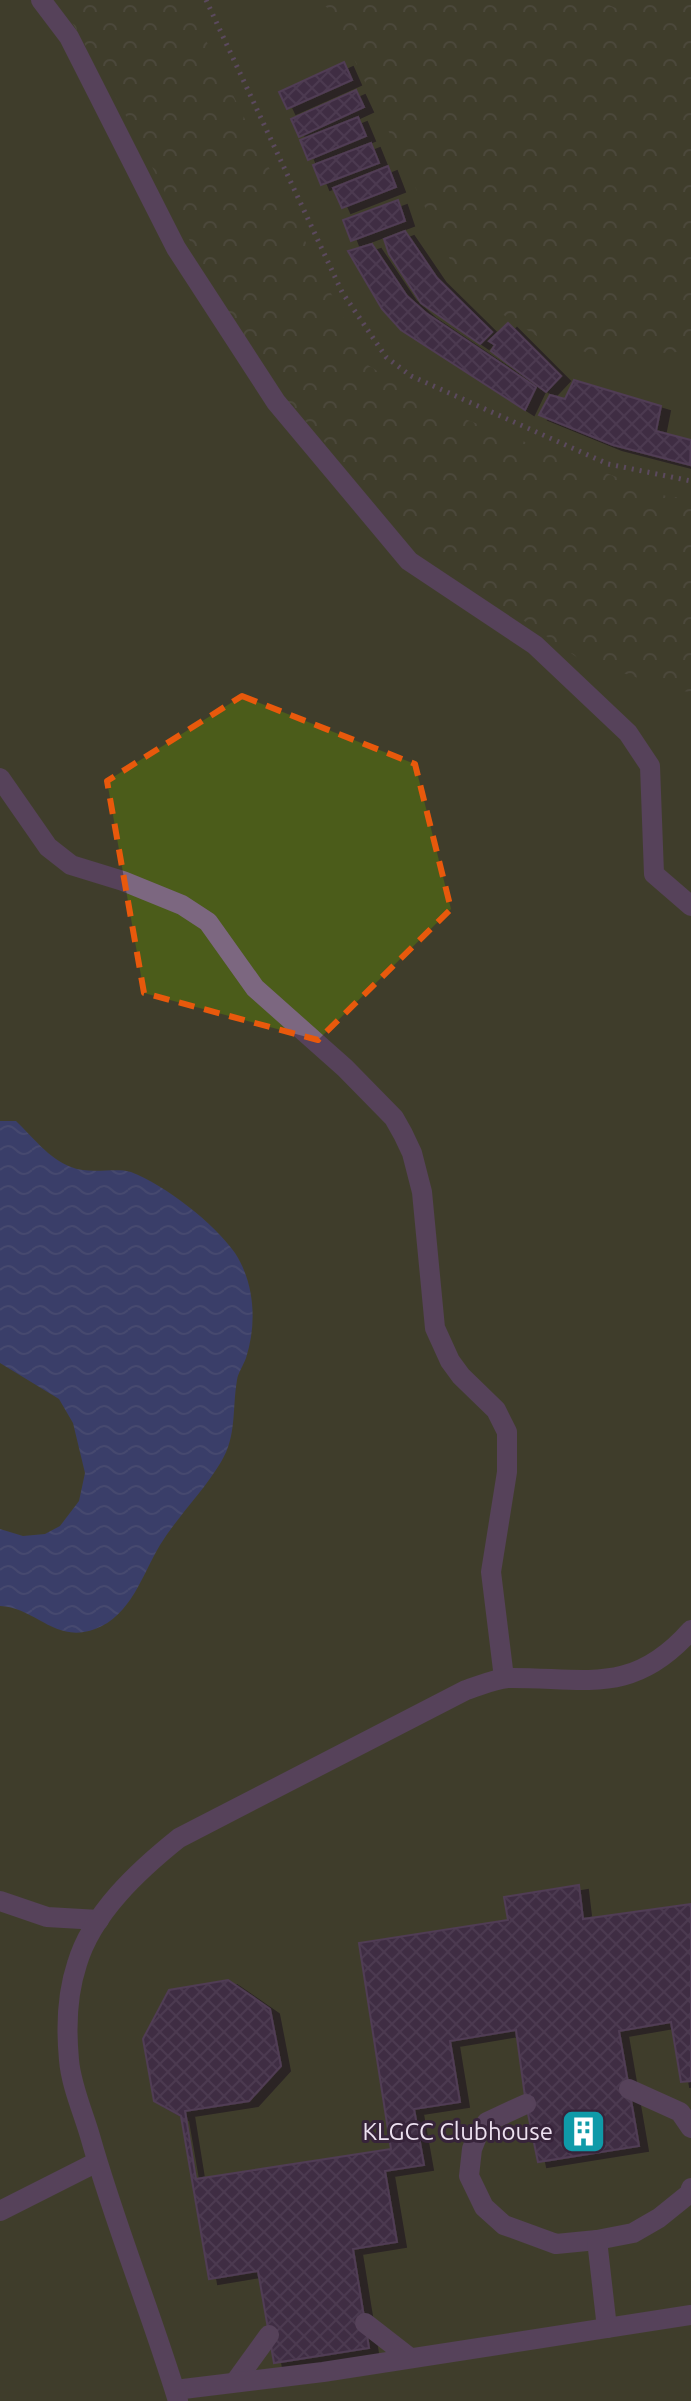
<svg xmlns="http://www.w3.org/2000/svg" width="691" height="2401" font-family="Ubuntu,sans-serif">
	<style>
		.green { fill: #4b5c1a }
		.forest { fill: url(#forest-crowns) }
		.water { fill: url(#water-waves) }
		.building { fill: url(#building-cross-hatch); stroke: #705b74; stroke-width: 2; filter: url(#shadow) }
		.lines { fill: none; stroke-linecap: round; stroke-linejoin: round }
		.path { stroke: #87778a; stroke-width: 5; stroke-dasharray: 2 6; stroke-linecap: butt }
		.service { stroke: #7c6780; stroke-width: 20 }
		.marked { fill: none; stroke: #e8590c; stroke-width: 6; stroke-dasharray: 16 10; stroke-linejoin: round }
		.labels { text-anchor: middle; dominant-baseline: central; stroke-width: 6; stroke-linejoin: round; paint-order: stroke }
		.poi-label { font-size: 24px; fill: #ede1f0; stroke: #37243a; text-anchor: end }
	</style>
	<defs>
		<pattern id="forest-crowns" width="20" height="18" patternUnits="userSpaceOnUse" patternTransform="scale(2)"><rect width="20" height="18" fill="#4b5c1a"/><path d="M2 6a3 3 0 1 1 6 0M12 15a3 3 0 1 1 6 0" fill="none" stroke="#65733c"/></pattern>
		<pattern id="water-waves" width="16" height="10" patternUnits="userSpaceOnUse" patternTransform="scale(2)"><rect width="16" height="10" fill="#3e5ea2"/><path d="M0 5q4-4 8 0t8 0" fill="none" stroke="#5a75af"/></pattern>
		<pattern id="building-cross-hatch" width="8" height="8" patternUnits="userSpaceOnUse" patternTransform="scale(2)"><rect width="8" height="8" fill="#4c3950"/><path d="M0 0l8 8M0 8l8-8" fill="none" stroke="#66556a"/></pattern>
		<filter id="shadow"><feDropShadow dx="9" dy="5" stdDeviation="0" flood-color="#0009"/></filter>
	</defs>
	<rect width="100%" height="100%" fill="#37243a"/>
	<rect class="green" x="0" y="0" width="691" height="2401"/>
	<g class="forest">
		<path d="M59 0H186L366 364 441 410 666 496 691 499V692L674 690 578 658 427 554 286 400 216 292 123 110Z"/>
		<path d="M318 0H597L618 9 642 0H691V351L603 357 543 340 483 302 457 274 331 11Z"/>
	</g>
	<path class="water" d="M0 1121H16C32 1136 49 1159 71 1167 91 1175 115 1167 131 1172 165 1185 214 1223 235 1253 255 1284 257 1324 246 1358 243 1366 238 1373 237 1380 232 1409 237 1436 221 1462 203 1492 178 1516 160 1545 142 1575 131 1616 95 1629 55 1644 37 1608 0 1606V1529L23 1536 45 1534 60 1526 79 1501 85 1473 73 1423 59 1399 0 1363Z"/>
	<g class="building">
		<path d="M344 62 352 80 287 109 279 92Z"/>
		<path d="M356 90 364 107 299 137 291 119Z"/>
		<path d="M358 117 366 136 308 160 300 140Z"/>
		<path d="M371 143 379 163 321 185 313 165Z"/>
		<path d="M388 166 396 187 342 208 333 188Z"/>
		<path d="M398 200 405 221 351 241 343 220Z"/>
		<path d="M405 231 437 278 492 332 480 344 421 303 389 254 384 239Z"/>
		<path d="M372 244 407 296 426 313 536 387 525 410 401 330 382 309 348 251Z"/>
		<path d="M508 323 561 376 546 392 491 351 495 345 489 341Z"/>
		<path d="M574 380 661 406 656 431 691 440 690 465 613 445 539 415 550 395 565 399Z"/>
		<path d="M579 1885 583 1919 691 1904V2081L681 2082 671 2022 619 2031 639 2146 538 2162 526 2104 516 2030 450 2041 460 2102 414 2109 424 2165 385 2171 397 2242 353 2249 369 2348 274 2363 258 2271 209 2279 181 2116 154 2101 143 2039 169 1990 228 1980 270 2009 281 2066 249 2101 185 2111 196 2179 391 2149 359 1943 508 1920 504 1897Z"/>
	</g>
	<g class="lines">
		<path class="path" d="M206 0 342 292 386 357 411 376 608 464 691 481"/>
		<g class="service">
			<path d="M41 0 69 37 176 248 276 402 409 561 535 645 628 733 650 766 654 874 691 906"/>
			<path d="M0 778 48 847 71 865 123 881 182 905 208 922 255 988 345 1068 394 1118 403 1134 412 1153 422 1192 435 1328 450 1361 461 1376 496 1410 507 1432V1472L491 1572 504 1678"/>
			<path d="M0 1901 47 1917 99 1920"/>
			<path d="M629 2089 680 2112 691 2128"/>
			<path d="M526 2104 487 2122 478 2134 472 2149 469 2176 484 2207 504 2225 556 2244 597 2240 633 2233 659 2218 690 2193 691 2188"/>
			<path d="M0 2211 97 2162"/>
			<path d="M597 2240 607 2328"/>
			<path d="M365 2323 410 2358"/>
			<path d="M235 2382 269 2335"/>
			<path d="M175 2390 323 2372 691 2315"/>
			<path d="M178 2401C151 2312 115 2225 90 2136 83 2112 71 2085 69 2060 66 2028 67 1994 77 1964 92 1913 139 1870 179 1838L466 1690C479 1686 494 1679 508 1678 584 1677 632 1697 691 1630"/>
		</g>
	</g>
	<path d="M0 0H691V2401H0ZM242 696 415 764 451 909 318 1040 144 993 107 781Z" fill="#37243a" fill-opacity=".55" fill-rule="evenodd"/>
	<path class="marked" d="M242 696 415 764 451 909 318 1040 144 993 107 781Z"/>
	<defs>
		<symbol id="building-square" viewBox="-11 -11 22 22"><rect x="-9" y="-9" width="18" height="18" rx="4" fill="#0f9aa8" stroke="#37243a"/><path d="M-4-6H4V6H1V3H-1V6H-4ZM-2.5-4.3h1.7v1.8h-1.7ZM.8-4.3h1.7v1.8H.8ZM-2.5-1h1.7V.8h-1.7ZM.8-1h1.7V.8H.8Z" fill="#fff"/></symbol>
	</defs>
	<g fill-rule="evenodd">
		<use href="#building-square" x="558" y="2106" width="51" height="51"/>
	</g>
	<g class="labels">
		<g class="poi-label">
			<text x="553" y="2131">KLGCC Clubhouse</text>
		</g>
	</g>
</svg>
